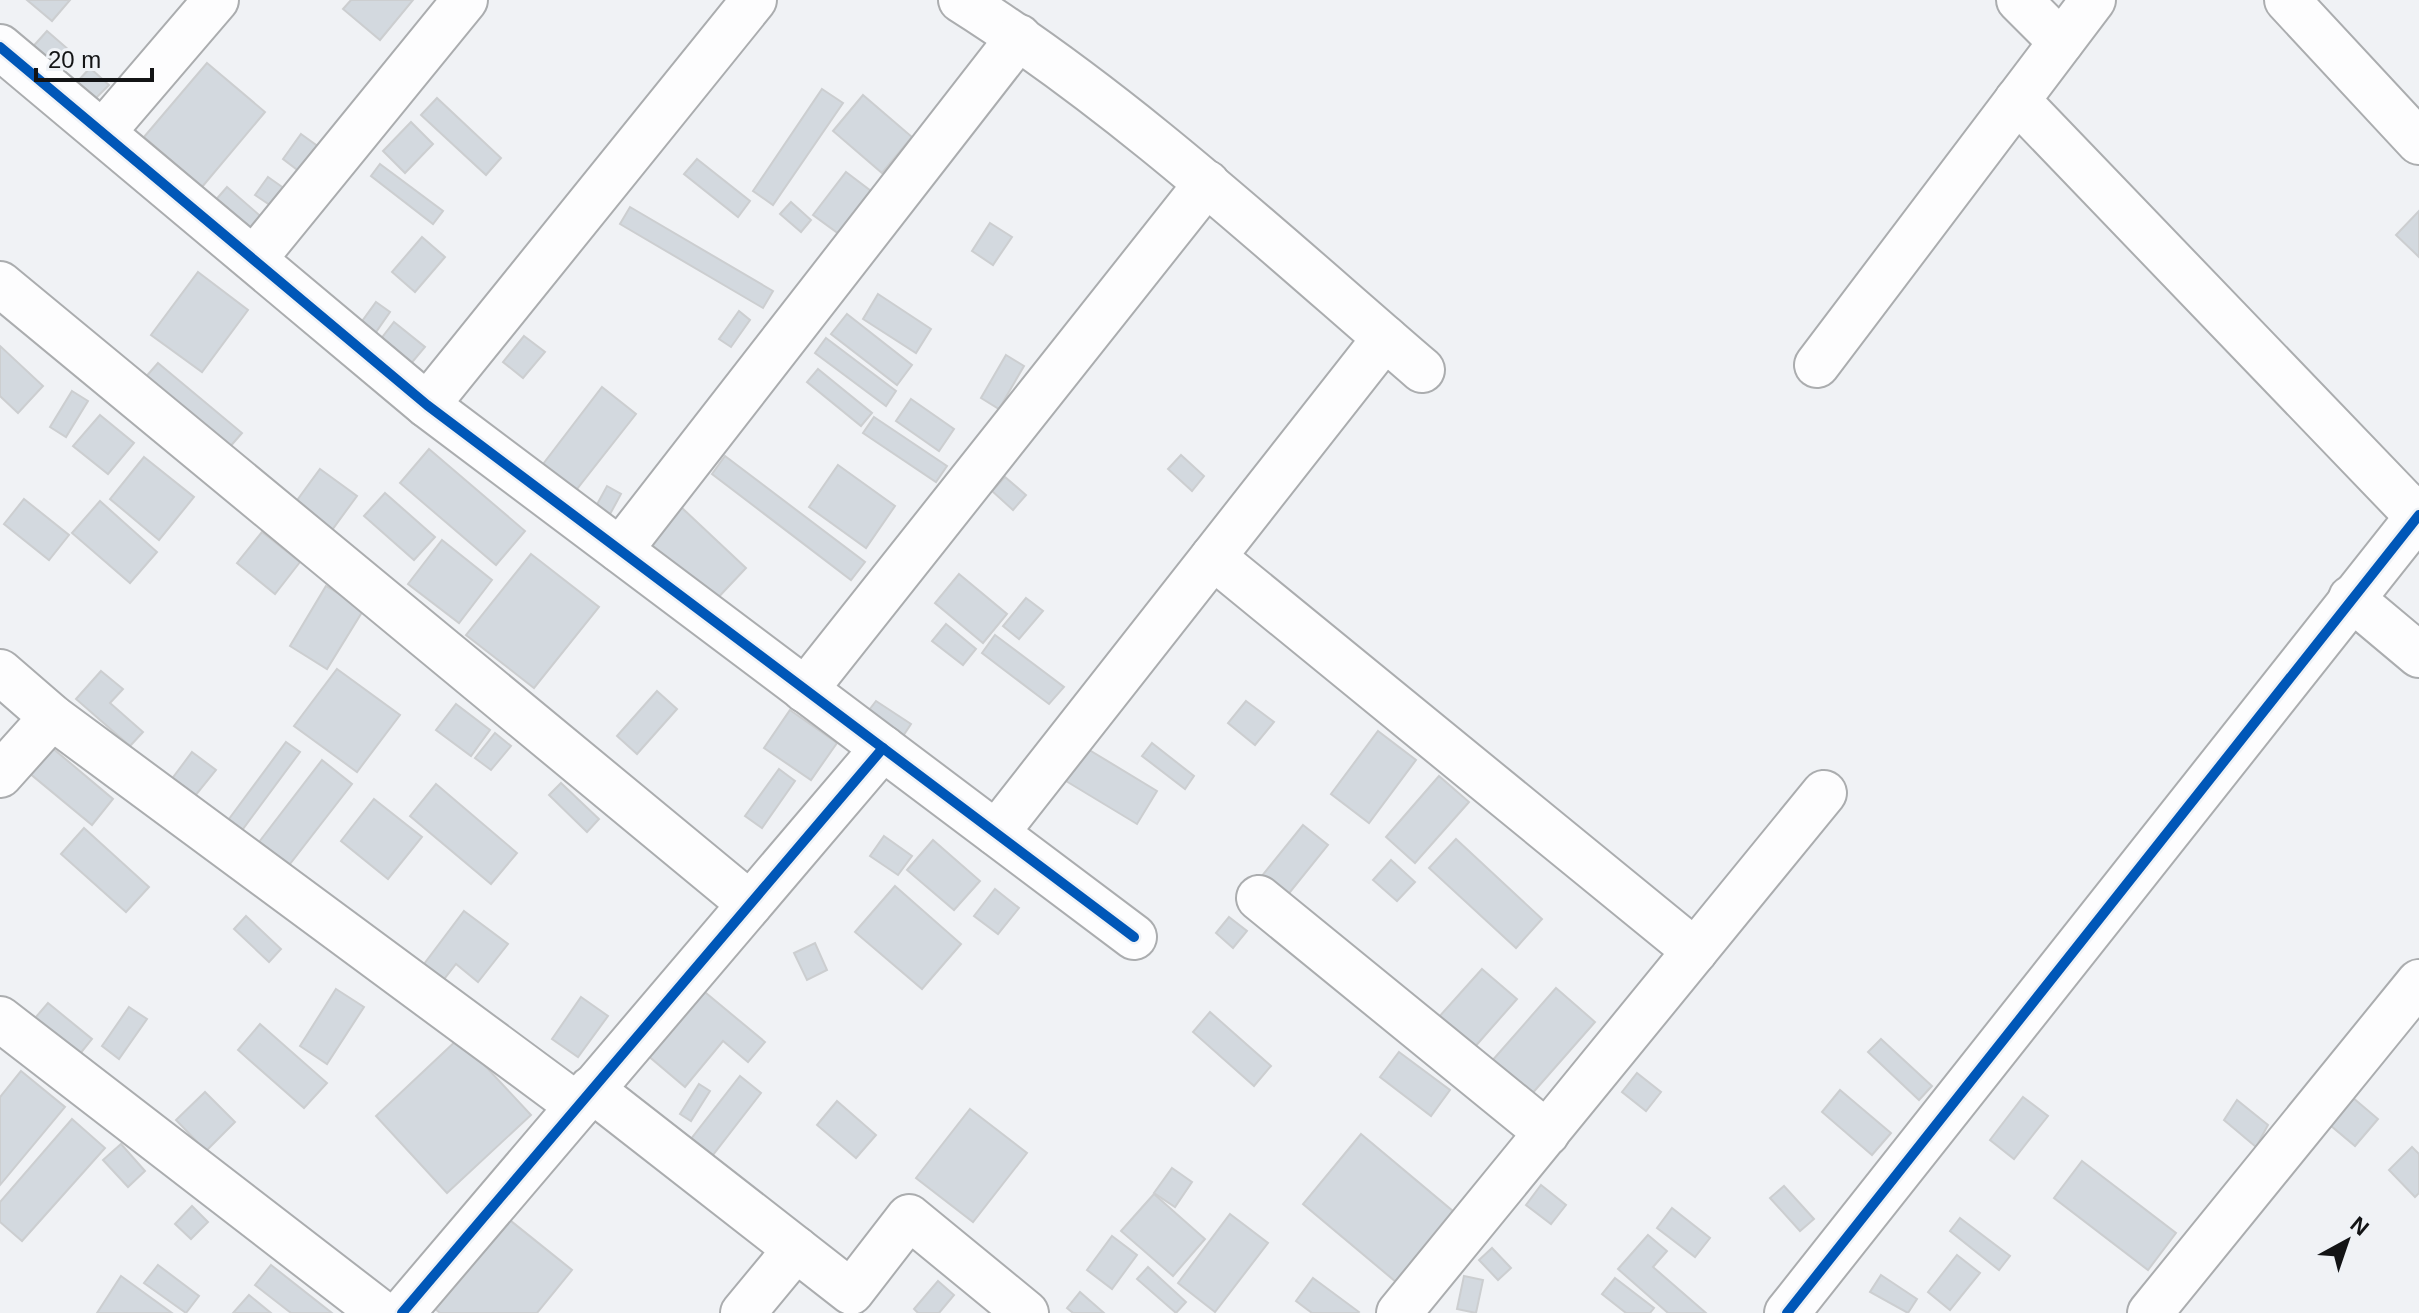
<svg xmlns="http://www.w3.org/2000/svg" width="2419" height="1313" font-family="Arial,sans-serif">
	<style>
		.building { fill: #d3d9df; stroke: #ccced0; stroke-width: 2 }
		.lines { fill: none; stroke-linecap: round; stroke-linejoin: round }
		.street-casing { stroke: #abadaf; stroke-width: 48 }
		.street { stroke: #fdfdfe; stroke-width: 44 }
		.cycleway-casing { stroke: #eff2f6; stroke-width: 15 }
		.cycleway { stroke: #0057b8; stroke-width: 10 }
	</style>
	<rect width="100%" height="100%" fill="#f0f2f5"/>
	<g class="building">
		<path d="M27 0H70L52 21Z"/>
		<path d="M351 0H413L380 40 343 9Z"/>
		<path d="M47 31 69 50 51 70 29 51Z"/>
		<path d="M207 63 265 112 202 187 144 137Z"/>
		<path d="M90 68 109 85 96 98 77 82Z"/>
		<path d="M822 89 843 103 773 205 753 191Z"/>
		<path d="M863 95 912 137 882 173 833 131Z"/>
		<path d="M437 98 501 158 486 175 421 115Z"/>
		<path d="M411 122 433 144 405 173 383 151Z"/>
		<path d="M301 134 323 150 304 175 283 159Z"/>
		<path d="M697 159 750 201 738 217 684 174Z"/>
		<path d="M380 164 443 211 433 224 371 176Z"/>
		<path d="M846 172 871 191 839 234 813 215Z"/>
		<path d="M268 177 285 189 273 207 255 195Z"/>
		<path d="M227 187 266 221 247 243 207 210Z"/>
		<path d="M791 202 811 220 801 232 780 214Z"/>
		<path d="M630 207 773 291 763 308 620 224Z"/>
		<path d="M2419 211V257L2396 235Z"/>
		<path d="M990 223 1012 237 993 265 972 251Z"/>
		<path d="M422 237 445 257 415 292 392 272Z"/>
		<path d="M198 272 248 310 202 372 151 335Z"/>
		<path d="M878 294 931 329 916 353 863 319Z"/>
		<path d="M376 302 390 312 367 345 352 335Z"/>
		<path d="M739 311 750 320 731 347 719 339Z"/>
		<path d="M847 314 912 365 897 385 831 334Z"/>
		<path d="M394 322 425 347 403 373 373 349Z"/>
		<path d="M524 336 545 352 523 378 503 362Z"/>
		<path d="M826 338 896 391 886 406 815 353Z"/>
		<path d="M0 346 43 386 18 413 0 396Z"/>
		<path d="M1006 355 1024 366 999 409 981 398Z"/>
		<path d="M158 363 242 433 228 449 144 379Z"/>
		<path d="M818 369 872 413 861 426 807 382Z"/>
		<path d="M602 387 636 414 573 494 540 468Z"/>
		<path d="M72 391 88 401 66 437 50 427Z"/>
		<path d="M911 399 954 429 939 451 896 421Z"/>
		<path d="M100 415 134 443 108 474 73 446Z"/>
		<path d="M874 417 947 466 936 482 863 433Z"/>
		<path d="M429 449 525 531 496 565 400 483Z"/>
		<path d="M1181 455 1204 476 1192 491 1168 469Z"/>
		<path d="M725 456 865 562 851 580 712 474Z"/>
		<path d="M144 457 194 497 159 540 110 499Z"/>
		<path d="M838 465 895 506 866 548 809 507Z"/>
		<path d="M320 469 357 496 332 530 295 503Z"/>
		<path d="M1005 477 1026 495 1013 510 992 491Z"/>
		<path d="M607 486 621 494 609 516 595 508Z"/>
		<path d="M385 493 435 537 414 560 364 516Z"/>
		<path d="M24 499 69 535 49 560 4 524Z"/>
		<path d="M100 501 157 552 130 583 72 533Z"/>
		<path d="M681 507 746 568 713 603 648 541Z"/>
		<path d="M262 532 300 562 275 594 237 563Z"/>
		<path d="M442 540 492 580 459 623 408 584Z"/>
		<path d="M531 554 599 607 534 688 466 635Z"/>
		<path d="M959 574 1007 614 983 643 935 603Z"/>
		<path d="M326 586 364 609 327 669 290 646Z"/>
		<path d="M1026 598 1043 611 1019 639 1003 626Z"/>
		<path d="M946 624 976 649 963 665 932 641Z"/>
		<path d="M995 635 1064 687 1049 704 982 653Z"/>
		<path d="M337 669 400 715 357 772 294 726Z"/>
		<path d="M101 671 123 689 110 703 143 732 130 746 76 699Z"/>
		<path d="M657 691 677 709 637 754 617 736Z"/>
		<path d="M876 701 911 724 899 742 863 718Z"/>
		<path d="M1246 701 1274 722 1255 745 1228 723Z"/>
		<path d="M456 704 490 730 471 756 436 730Z"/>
		<path d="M790 710 837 743 811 780 764 748Z"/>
		<path d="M1378 731 1416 760 1369 823 1331 794Z"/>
		<path d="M495 733 511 746 491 770 475 758Z"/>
		<path d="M286 742 300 752 240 833 226 823Z"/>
		<path d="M1152 743 1194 776 1185 789 1142 756Z"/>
		<path d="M50 746 113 799 92 825 28 772Z"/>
		<path d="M1086 748 1157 791 1137 824 1066 781Z"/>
		<path d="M192 752 216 770 191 801 168 784Z"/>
		<path d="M322 760 352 784 286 869 256 846Z"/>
		<path d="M779 769 795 781 762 828 745 816Z"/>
		<path d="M1439 776 1469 802 1415 863 1386 837Z"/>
		<path d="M561 783 599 819 587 832 549 795Z"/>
		<path d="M436 784 517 853 491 884 410 816Z"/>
		<path d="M374 799 422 837 388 879 341 841Z"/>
		<path d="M1303 825 1328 845 1286 897 1261 877Z"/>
		<path d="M84 828 149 887 126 912 61 854Z"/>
		<path d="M884 836 912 856 898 875 870 856Z"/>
		<path d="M1456 839 1542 919 1516 948 1429 868Z"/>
		<path d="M933 840 980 881 954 910 907 870Z"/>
		<path d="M1391 860 1415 882 1397 901 1373 880Z"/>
		<path d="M895 886 961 944 922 989 855 932Z"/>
		<path d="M995 889 1019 908 998 934 974 916Z"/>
		<path d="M464 911 508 944 478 982 456 964 441 983 421 968Z"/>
		<path d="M246 916 281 949 269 962 234 929Z"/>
		<path d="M1229 917 1247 931 1233 948 1216 933Z"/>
		<path d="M815 943 827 970 807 980 794 953Z"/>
		<path d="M1482 969 1517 999 1473 1049 1438 1018Z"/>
		<path d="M700 988 765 1042 748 1062 723 1041 685 1087 646 1054Z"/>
		<path d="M1556 988 1595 1022 1530 1096 1491 1062Z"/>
		<path d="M336 989 364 1007 327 1064 300 1046Z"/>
		<path d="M581 997 608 1016 578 1057 552 1039Z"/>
		<path d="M48 1003 92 1039 75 1060 30 1024Z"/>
		<path d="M129 1007 147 1019 119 1059 102 1046Z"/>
		<path d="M1210 1012 1271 1066 1254 1086 1193 1032Z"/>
		<path d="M260 1024 327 1083 304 1108 238 1050Z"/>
		<path d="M459 1038 531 1115 447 1193 376 1116Z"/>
		<path d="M1881 1039 1932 1086 1919 1100 1868 1052Z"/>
		<path d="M1399 1052 1450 1090 1431 1116 1380 1077Z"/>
		<path d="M21 1071 65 1107 0 1185V1097Z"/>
		<path d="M1637 1073 1661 1092 1646 1111 1622 1092Z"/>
		<path d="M740 1076 761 1093 709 1160 687 1144Z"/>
		<path d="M699 1084 710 1091 691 1121 680 1114Z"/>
		<path d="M1840 1090 1891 1133 1872 1155 1822 1112Z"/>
		<path d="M205 1092 235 1122 206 1151 176 1120Z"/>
		<path d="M2023 1097 2048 1116 2014 1159 1990 1140Z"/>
		<path d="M2352 1097 2378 1119 2355 1146 2330 1125Z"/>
		<path d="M2237 1100 2268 1125 2256 1147 2224 1120Z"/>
		<path d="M837 1101 876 1135 856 1158 817 1125Z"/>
		<path d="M970 1109 1027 1153 973 1222 916 1178Z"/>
		<path d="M72 1119 105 1148 22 1241 0 1222V1202Z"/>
		<path d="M1361 1134 1454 1212 1396 1282 1303 1204Z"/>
		<path d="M121 1144 145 1171 128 1187 103 1160Z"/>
		<path d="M2412 1147 2419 1154V1193L2415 1197 2389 1170Z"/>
		<path d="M2082 1161 2176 1233 2148 1270 2054 1198Z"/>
		<path d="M1172 1168 1192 1182 1175 1207 1154 1193Z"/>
		<path d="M1541 1185 1566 1205 1551 1224 1526 1205Z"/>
		<path d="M1784 1186 1814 1219 1800 1231 1770 1198Z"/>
		<path d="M1154 1194 1205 1239 1173 1276 1121 1231Z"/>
		<path d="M192 1206 208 1222 191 1239 175 1224Z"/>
		<path d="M1672 1208 1710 1238 1695 1257 1657 1228Z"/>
		<path d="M1230 1214 1268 1243 1215 1312 1178 1283Z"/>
		<path d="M506 1217 572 1270 537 1313H440L433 1307Z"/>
		<path d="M1960 1218 2010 1256 1999 1270 1950 1231Z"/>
		<path d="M1648 1235 1667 1251 1653 1267 1706 1313H1668L1618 1269Z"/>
		<path d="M1112 1236 1137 1255 1112 1289 1087 1270Z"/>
		<path d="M1492 1248 1511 1268 1498 1280 1479 1260Z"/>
		<path d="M1957 1255 1980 1273 1950 1310 1928 1292Z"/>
		<path d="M158 1265 199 1296 186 1313 144 1283Z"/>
		<path d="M271 1265 332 1313H291L255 1285Z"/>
		<path d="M1148 1267 1186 1302 1176 1313 1137 1279Z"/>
		<path d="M1881 1275 1917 1299 1908 1313 1870 1292Z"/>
		<path d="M121 1276 172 1313H97Z"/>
		<path d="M1464 1276 1483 1280 1476 1313 1457 1309Z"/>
		<path d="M1313 1278 1359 1312 1358 1313H1312L1296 1301Z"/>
		<path d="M1615 1278 1654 1308 1650 1313H1626L1602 1294Z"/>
		<path d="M938 1281 954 1295 939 1313H918L914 1309Z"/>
		<path d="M1080 1292 1104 1313H1073L1067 1308Z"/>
		<path d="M249 1295 271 1313H233Z"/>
	</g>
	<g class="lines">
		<defs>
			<g id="street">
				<path d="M961 0C1127 105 1273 242 1422 370"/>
				<path d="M2019 0 2061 42"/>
				<path d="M2287 0 2419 142"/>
				<path d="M0 47 427 405 1134 937"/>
				<path d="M2017 100 2418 517"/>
				<path d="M103 132 216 0"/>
				<path d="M254 259 465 0"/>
				<path d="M0 284 750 904"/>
				<path d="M1817 365 2093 0"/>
				<path d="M427 405 754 0"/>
				<path d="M620 550 1019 37"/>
				<path d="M1213 557 1695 951"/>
				<path d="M2351 598 2419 655"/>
				<path d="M0 672 52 717 578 1106"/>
				<path d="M805 690 1207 183"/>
				<path d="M0 775 52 717"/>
				<path d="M996 833 1385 338"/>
				<path d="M1259 898 1547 1133"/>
				<path d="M0 1019 381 1313"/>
				<path d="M591 1089 851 1292 909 1217 1026 1313"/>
				<path d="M402 1313 883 748"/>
				<path d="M743 1313 796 1249"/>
				<path d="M1399 1313 1824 793"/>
				<path d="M1787 1313 2419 515"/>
				<path d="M2150 1313 2419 982"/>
			</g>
		</defs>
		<use href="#street" class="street-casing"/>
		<use href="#street" class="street"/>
		<defs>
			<g id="cycleway">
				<path d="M0 47 427 405 1134 937"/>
				<path d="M402 1313 883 748"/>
				<path d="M1787 1313 2419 515"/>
			</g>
		</defs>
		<use href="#cycleway" class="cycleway-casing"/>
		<use href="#cycleway" class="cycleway"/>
	</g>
	<g transform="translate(2347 1241) rotate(40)" stroke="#eff2f6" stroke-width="6" paint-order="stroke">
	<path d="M0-6L14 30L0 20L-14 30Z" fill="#131415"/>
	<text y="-12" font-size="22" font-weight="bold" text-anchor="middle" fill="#131415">N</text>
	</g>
	<path d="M36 68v12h116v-12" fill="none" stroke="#131415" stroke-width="4"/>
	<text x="48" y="68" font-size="24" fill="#131415" stroke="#eff2f6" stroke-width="6" paint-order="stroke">20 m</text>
</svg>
